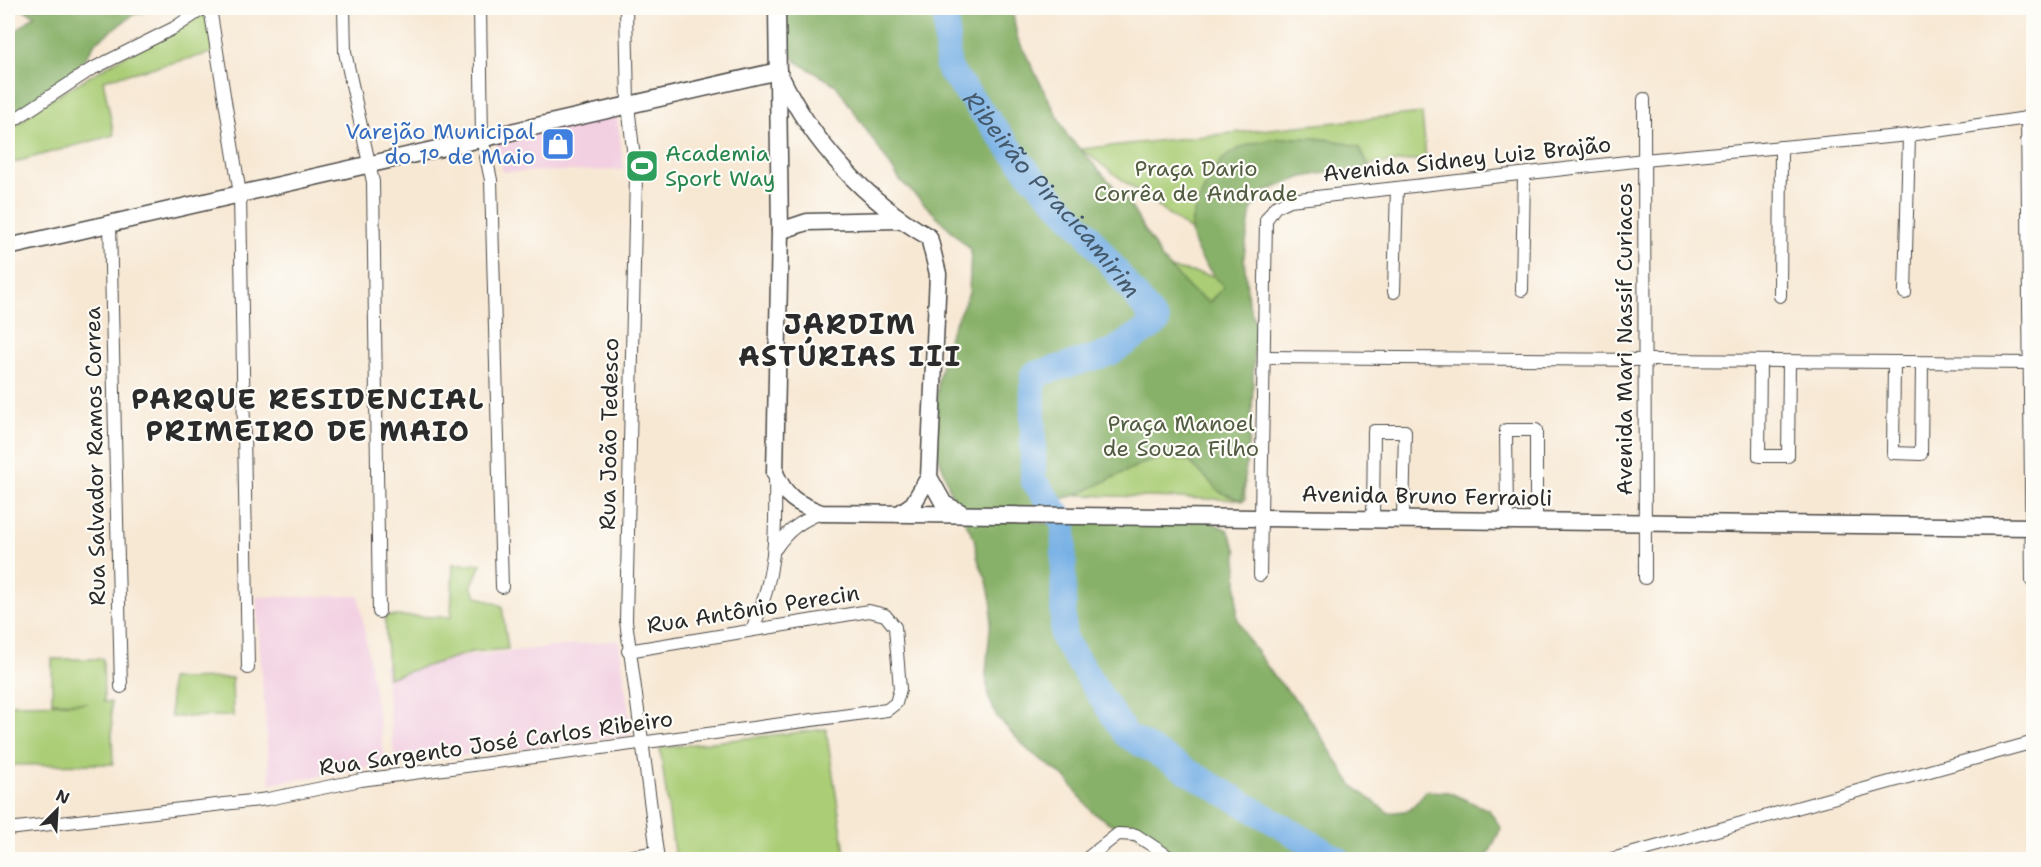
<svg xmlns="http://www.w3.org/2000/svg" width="2041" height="867" font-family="'Shantell Sans',sans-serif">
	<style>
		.built { fill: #f2cfe1 }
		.green { fill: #aacd76; stroke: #6a7c50; stroke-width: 1.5 }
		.forest { fill: #87b067; stroke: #596e49; stroke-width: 1.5 }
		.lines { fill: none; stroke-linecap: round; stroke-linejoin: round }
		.river { stroke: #74afe5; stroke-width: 26 }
		.street-casing { stroke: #4a4744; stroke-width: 14 }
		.secondary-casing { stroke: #4a4744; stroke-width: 19 }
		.street { stroke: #fff; stroke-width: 12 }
		.secondary { stroke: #fff; stroke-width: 16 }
		.labels { text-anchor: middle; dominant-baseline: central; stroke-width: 4.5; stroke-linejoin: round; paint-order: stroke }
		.shop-label { font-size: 22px; fill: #366cbe; stroke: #fdfcf7; text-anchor: end }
		.leisure-label { font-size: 22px; fill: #27864d; stroke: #fdfcf7; text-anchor: start }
		.street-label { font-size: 22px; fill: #2b2b2b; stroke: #fdfcf7 }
		.park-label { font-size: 22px; fill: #515c42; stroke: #fdfcf7 }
		.water-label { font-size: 24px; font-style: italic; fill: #45596c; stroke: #fdfcf7 }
		.district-label { font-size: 28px; font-weight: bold; letter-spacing: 1.5px; fill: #2b2b2b; stroke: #fdfcf7 }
	</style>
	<rect width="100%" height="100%" fill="#fdfcf7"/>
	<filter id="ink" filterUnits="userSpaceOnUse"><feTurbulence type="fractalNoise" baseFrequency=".0167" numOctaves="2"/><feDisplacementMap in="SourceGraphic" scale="12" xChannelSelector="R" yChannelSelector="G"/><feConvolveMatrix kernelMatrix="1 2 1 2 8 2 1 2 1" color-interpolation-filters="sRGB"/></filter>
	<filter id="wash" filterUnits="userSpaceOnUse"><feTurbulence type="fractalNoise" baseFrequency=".008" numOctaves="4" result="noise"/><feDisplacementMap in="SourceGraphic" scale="24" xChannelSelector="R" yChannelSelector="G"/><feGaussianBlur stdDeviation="1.35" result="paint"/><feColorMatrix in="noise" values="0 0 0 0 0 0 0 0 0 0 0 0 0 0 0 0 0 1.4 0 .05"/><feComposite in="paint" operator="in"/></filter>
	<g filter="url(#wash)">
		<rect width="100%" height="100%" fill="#f7e8d4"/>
		<g class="built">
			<path d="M616 107 624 170 503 172 492 128Z"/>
			<path d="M359 596 386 765 270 784 256 597Z"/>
			<path d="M619 640 632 735 395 764 384 665Z"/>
		</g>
		<g class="green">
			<path d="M206 8 216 52 103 80 114 135 8 164V133L39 106Z"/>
			<path d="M1422 113 1426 159 1254 177 1244 185 1242 269 1081 149Z"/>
			<path d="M1168 268 1243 281 1245 500 1079 495 1093 424Z"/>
			<path d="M453 564H481L471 587 477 596 502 606 508 649 472 652 388 678 385 616 451 617Z"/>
			<path d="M52 659H103L104 702H111L113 764 8 765V704L88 703 52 702Z"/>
			<path d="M232 678 233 716 171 717 170 679Z"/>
			<path d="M826 729 846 859H675L660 748Z"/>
		</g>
		<g class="forest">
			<path d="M19 8H202L154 9 133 15 95 43 83 62 8 131V38L35 15Z"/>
			<path d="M773 8H1016L1013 14 1017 37 1067 135 1128 202 1162 259 1191 290 1209 302 1224 287C1211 273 1193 252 1191 232 1189 214 1214 164 1229 154 1261 133 1325 134 1359 147L1369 166 1349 173H1325L1303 177 1263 192 1251 210 1244 256 1248 302 1255 322 1252 412 1242 501 1220 492 1189 461 1165 457 1139 465 1077 495 1057 500H1035L1034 522 1056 525 1076 518 1209 521 1228 530 1237 551V617L1247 638 1274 676 1304 709 1352 785 1389 813 1410 810 1426 791 1448 792 1489 810 1501 828 1486 859H1179L1131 831 1111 824 1092 812 1065 777 1029 751 997 717 988 696 986 673 992 606 987 581 978 560 974 538 953 499 935 445 938 380 949 336 969 293 971 250 900 180 836 85 797 62 782 46Z"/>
		</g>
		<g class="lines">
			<path class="river" id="s1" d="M946 8 948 68 1030 174 1085 231 1157 323 1110 353 1033 375V480L1064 522 1063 638 1126 735 1339 860"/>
		</g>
	</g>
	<g filter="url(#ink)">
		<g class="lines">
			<defs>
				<g id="street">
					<path d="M210 8 240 194 248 668"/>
					<path d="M344 8 345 52 373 182 379 612"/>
					<path d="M480 8 482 138 491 180 502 587"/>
					<path d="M626 8 628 105 636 176 626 621 658 860"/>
					<path d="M1644 99 1645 578"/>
					<path d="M2027 117 2032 581"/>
					<path d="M8 124 90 70 174 28 204 8"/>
					<path d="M110 224 121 687"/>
					<path d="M1522 290 1524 174"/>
					<path d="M1394 292 1397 188"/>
					<path d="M1905 293 1909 135"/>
					<path d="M1780 296 1781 147"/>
					<path d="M1264 357 2034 363"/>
					<path d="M1760 362 1759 456H1788L1789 362"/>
					<path d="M1894 363 1893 453 1921 454 1922 363"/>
					<path d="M1373 518 1374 431H1405L1403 518"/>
					<path d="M1507 520 1506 430H1536V520"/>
					<path d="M776 548C788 530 801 521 821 513"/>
					<path d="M1260 575 1266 220 1275 207 1290 200 1644 160 1909 135 2034 117"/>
					<path d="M753 628C776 577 776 532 775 477"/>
					<path d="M8 829 268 799 361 780 887 710 896 703 900 689 895 627 885 615 869 611 628 651"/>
					<path d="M1612 859 2034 742"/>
					<path d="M611 860 657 852"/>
					<path d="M1085 860 1118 834 1136 835 1174 860"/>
				</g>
				<g id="secondary">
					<path d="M777 8 780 231 775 473C786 498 796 503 821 513L2034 527"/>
					<path d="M781 77C812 142 866 201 929 237L938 274 929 477 944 504 960 512"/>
					<path d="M780 231 807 222 899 220"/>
					<path d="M8 247 778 71"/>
					<path d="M899 514 913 504 929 477"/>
				</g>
			</defs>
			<use href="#street" class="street-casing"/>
			<use href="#secondary" class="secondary-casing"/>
			<use href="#street" class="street"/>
			<use href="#secondary" class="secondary"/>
		</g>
	</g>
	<defs>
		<symbol id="shop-square" viewBox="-11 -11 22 22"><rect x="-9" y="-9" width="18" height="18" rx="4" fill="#3f7fe0" stroke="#fdfcf7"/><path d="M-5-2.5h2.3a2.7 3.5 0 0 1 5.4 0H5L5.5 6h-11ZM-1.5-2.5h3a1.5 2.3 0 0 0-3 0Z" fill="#fff"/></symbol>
		<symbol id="stadium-square" viewBox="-11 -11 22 22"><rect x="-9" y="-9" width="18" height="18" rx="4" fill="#2e9e5b" stroke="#fdfcf7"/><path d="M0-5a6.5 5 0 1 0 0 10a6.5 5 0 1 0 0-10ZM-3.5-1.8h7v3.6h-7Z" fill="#fff"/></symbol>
	</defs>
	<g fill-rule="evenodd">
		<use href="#shop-square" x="539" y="125" width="38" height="38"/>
		<use href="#stadium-square" x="623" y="147" width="38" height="38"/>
	</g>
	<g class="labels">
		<g class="shop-label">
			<text x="535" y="131">Varejão Municipal<tspan x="535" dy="25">do 1º de Maio</tspan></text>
		</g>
		<g class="leisure-label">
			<text x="665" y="153">Academia<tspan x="665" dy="25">Sport Way</tspan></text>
		</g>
		<g class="street-label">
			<text transform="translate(1467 159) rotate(-6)">Avenida Sidney Luiz Brajão</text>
			<text transform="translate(1624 339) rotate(-90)">Avenida Mari Nassif Curiacos</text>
			<text transform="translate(609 434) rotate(-89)">Rua João Tedesco</text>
			<text transform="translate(95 456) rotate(-91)">Rua Salvador Ramos Correa</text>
			<text transform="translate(1427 496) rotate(1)">Avenida Bruno Ferraioli</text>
			<text transform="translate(753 609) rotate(-9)">Rua Antônio Perecin</text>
			<text transform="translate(496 743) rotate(-8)">Rua Sargento José Carlos Ribeiro</text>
		</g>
		<g class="park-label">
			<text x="1196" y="168">Praça Dario<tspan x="1196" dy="25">Corrêa de Andrade</tspan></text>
			<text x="1181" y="423">Praça Manoel<tspan x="1181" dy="25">de Souza Filho</tspan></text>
		</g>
		<g class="water-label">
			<text stroke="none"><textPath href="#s1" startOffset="224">Ribeirão Piracicamirim</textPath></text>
		</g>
		<g class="district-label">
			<text x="850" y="324">JARDIM<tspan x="850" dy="32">ASTÚRIAS III</tspan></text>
			<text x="308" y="399">PARQUE RESIDENCIAL<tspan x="308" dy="32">PRIMEIRO DE MAIO</tspan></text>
		</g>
	</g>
	<rect width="2041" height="867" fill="none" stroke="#fdfcf7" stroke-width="30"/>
	<g transform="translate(57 810) rotate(24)" stroke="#fdfcf7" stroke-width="4.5" paint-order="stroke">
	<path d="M0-4.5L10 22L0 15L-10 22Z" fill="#2b2b2b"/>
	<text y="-9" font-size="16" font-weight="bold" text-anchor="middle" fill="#2b2b2b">N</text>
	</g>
</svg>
